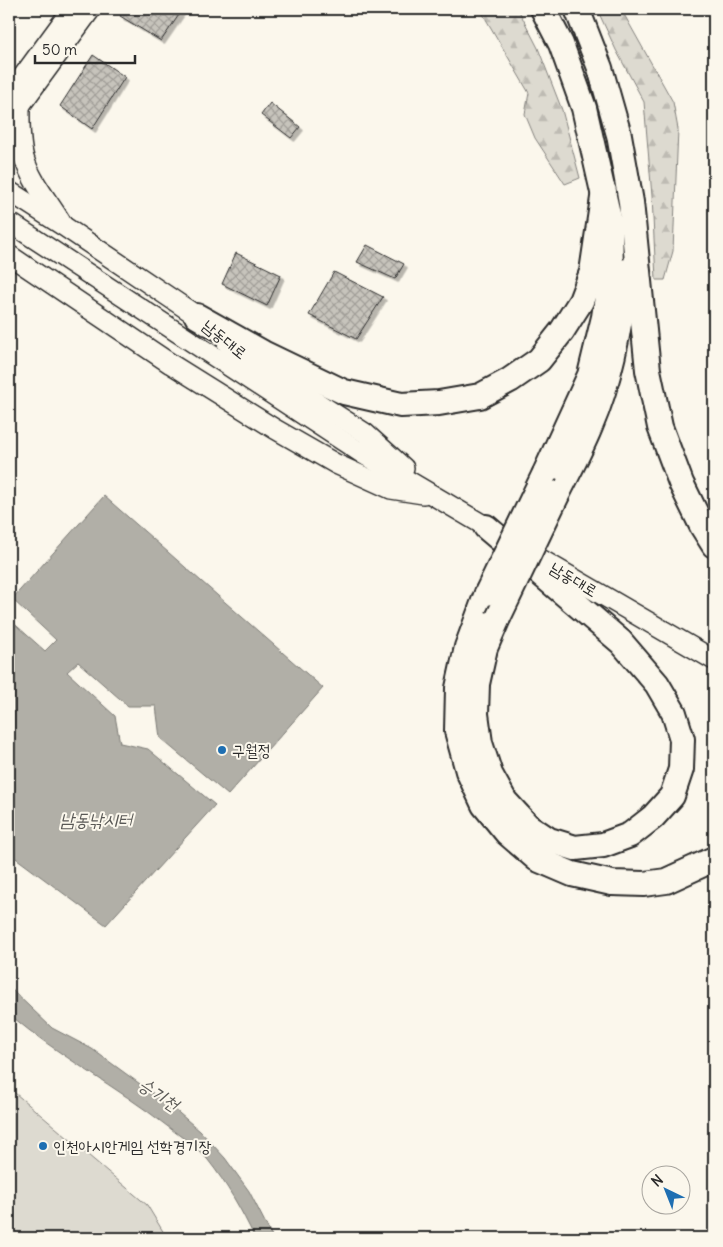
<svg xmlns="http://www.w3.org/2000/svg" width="723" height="1247" font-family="Delius,'Poor Story',sans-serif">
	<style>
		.forest { fill: url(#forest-firs); stroke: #84827e }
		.pitch { fill: #dddad0; stroke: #84827e }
		.water { fill: #b1afa7; stroke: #7b7a75 }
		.building { fill: url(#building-cross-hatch); stroke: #2b2b2b; filter: url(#shadow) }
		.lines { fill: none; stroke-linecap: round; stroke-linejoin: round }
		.secondary-casing { stroke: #2b2b2b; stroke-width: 22 }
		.highway-casing { stroke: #2b2b2b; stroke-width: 28 }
		.secondary { stroke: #fbf7ec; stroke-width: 19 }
		.highway { stroke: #fbf7ec; stroke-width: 24 }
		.highway-bridge-casing { stroke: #2b2b2b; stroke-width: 28; stroke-linecap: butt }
		.highway-bridge { stroke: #fbf7ec; stroke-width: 24 }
		.poi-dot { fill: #1f6fb2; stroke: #fbf7ec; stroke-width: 2 }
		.labels { text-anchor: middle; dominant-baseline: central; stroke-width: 4; stroke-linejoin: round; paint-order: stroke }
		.street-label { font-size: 16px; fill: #2b2b2b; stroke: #fbf7ec }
		.poi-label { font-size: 16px; fill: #2b2b2b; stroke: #fbf7ec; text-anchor: start }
		.water-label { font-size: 18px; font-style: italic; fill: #5a5956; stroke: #fbf7ec }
	</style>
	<defs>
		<pattern id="forest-firs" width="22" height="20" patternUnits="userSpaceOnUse" patternTransform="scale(1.25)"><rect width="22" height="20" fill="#dddad0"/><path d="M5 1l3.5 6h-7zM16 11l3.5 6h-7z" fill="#bebbb3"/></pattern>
		<pattern id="building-cross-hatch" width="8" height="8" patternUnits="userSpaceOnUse" patternTransform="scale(1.25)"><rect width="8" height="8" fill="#c7c4bc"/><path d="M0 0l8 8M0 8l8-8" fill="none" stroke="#a29f99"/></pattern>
		<filter id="shadow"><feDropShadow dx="3.5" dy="3.5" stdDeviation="0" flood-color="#0004"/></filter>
	</defs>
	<rect width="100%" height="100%" fill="#fbf7ec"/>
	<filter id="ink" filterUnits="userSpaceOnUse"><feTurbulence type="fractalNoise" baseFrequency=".02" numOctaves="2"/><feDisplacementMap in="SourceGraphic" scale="10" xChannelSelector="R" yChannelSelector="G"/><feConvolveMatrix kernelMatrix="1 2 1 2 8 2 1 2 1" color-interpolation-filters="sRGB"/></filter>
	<g filter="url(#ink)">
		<g class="forest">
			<path d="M480 9H518L538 48 562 110 580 178 565 184 535 138 525 114 529 93Z"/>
			<path d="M597 9H621L673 102 678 129 673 251 665 280H656L652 196 644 102 616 50Z"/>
		</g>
		<path class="pitch" d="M9 1088 147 1205 167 1238H9Z"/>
		<g class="water">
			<path d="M104 496 323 688 228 795 160 738 156 706H128L78 662 67 672 115 716 120 743 148 749 215 805 106 925 9 853V619L45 651 56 640 12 599Z"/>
			<path d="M9 987 52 1028 92 1049 173 1108 200 1131 225 1158 249 1191 273 1238H255C242 1211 227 1184 208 1160 197 1147 181 1137 167 1126 116 1086 58 1056 9 1014Z"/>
		</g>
		<g class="building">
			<path d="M126 9H183L161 41 120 16Z"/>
			<path d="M93 55 125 77 92 129 60 106Z"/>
			<path d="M270 103 300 127 291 138 261 115Z"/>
			<path d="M367 245 404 264 395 279 357 262Z"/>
			<path d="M236 253 281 275 267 306 222 284Z"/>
			<path d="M334 272 383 297 356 339 309 315Z"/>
		</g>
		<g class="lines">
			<defs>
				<g id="secondary">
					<path d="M9 95 72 9"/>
					<path d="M20 103C20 121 19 141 24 158 31 181 49 202 61 222"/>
					<path d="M9 121 91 9"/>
					<path d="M9 191 65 227 197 316 206 325"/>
					<path d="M9 222 363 454 497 533"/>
					<path d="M9 255 171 364 275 429 336 464 391 489 423 494"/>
					<path d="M227 343 233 349 365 433 404 468"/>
					<path d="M525 550 714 660"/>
				</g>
				<g id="highway">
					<path d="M543 9 561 44 584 108 610 223 611 271 604 317 590 375 545 473"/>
					<path d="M577 9 600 68 619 135 631 202 648 370 660 427 681 483 702 526 714 545"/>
					<path d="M197 316 263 353 344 392 401 405 439 403 480 396 510 380 539 360 562 331 581 301 592 272 604 191"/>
					<path d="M558 493C569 471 581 449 590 427 611 378 621 324 626 271"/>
					<path d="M486 527 621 642 657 684 674 713 682 739 681 769 672 796 653 817 630 835 603 845 575 848 549 840 528 826 505 801 490 774 480 743 476 714 477 684 485 648 498 618"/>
					<path d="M487 593 467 647 458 688 457 731 468 771 484 805 507 833 537 859 572 874 612 883 644 884 666 881 714 859"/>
				</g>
			</defs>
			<use href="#secondary" class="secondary-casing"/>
			<use href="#highway" class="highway-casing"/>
			<use href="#secondary" class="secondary"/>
			<use href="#highway" class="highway"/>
			<defs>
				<g id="highway-bridge">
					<path d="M487 593 545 473"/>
					<path d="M498 618 558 493"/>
				</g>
			</defs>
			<use href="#highway-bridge" class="highway-bridge-casing"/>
			<use href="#highway-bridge" class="highway-bridge"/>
		</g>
	</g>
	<g class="poi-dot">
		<circle cx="222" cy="750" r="5"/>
		<circle cx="43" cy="1146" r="5"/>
	</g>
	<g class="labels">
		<g class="street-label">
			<text transform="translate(225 339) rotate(39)">남동대로</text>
			<text transform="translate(574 579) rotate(31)">남동대로</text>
		</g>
		<g class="poi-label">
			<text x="232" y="750">구월정</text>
			<text x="53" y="1146">인천아시안게임 선학경기장</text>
		</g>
		<g class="water-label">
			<text x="96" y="819">남동낚시터</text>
			<text transform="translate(159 1094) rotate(34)">승기천</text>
		</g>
	</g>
	<rect width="723" height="1247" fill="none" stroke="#fbf7ec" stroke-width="30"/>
	<rect x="15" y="15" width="693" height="1217" fill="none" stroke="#2b2b2b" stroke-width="2" filter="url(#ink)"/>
	<g transform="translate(666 1190) rotate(317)"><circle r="24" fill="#fbf7ec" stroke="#a8a59f"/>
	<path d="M0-4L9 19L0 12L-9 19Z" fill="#1f6fb2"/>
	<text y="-8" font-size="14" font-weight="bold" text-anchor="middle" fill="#2b2b2b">N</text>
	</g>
	<path d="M35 55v8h100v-8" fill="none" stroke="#2b2b2b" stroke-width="2.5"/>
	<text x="42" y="55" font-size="15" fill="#2b2b2b" stroke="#fbf7ec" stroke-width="4" paint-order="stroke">50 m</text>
</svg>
